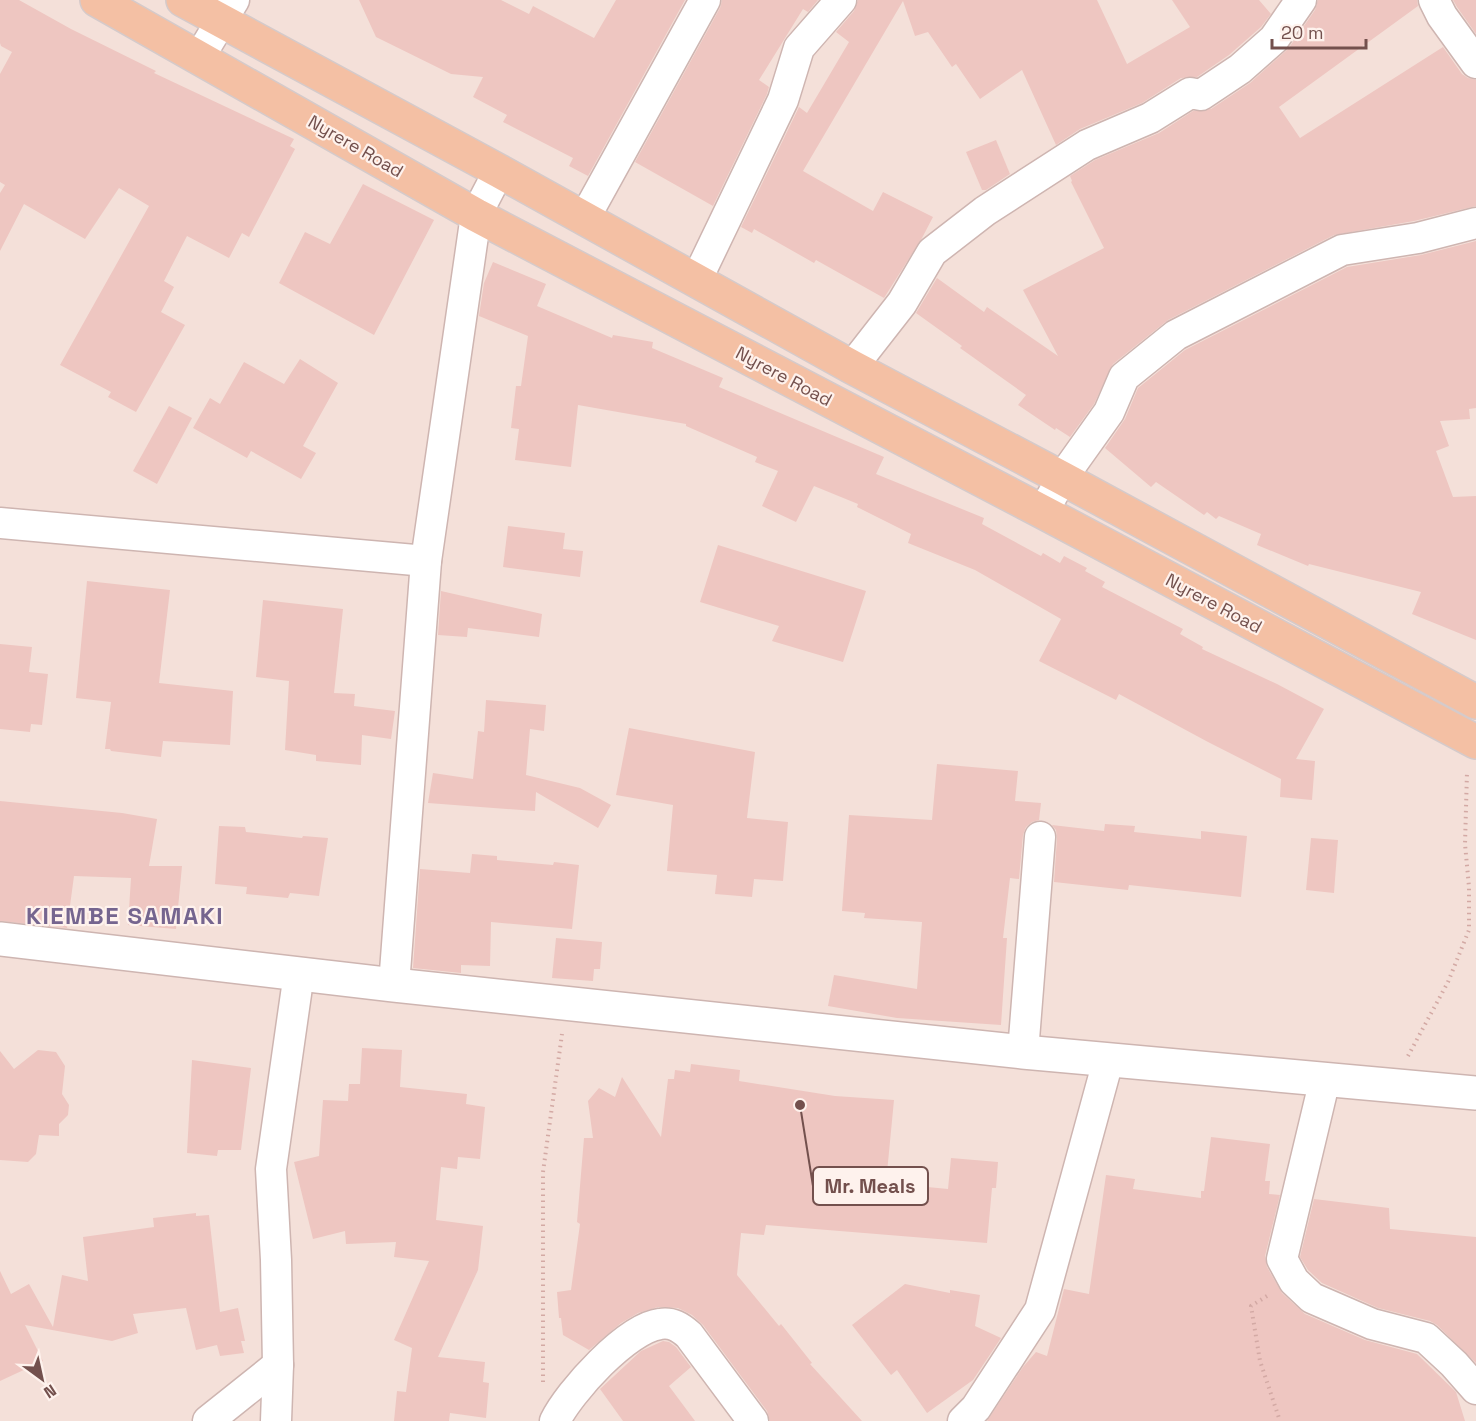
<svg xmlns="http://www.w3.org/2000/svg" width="1476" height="1421" font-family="'Space Grotesk',sans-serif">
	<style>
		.residential { fill: #f4e0d9 }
		.building { fill: #eec6c1 }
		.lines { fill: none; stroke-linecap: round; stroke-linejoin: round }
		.minor-casing { stroke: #ceb5b1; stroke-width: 33 }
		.tertiary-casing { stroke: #ceb5b1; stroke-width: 36 }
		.primary-casing { stroke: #d5caca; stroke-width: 36 }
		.path { stroke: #d3a9a4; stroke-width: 4; stroke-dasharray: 1.5 4.5; stroke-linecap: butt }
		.minor { stroke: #fff; stroke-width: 30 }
		.tertiary { stroke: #fff; stroke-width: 33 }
		.primary { stroke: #f4c0a4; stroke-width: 33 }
		.labels { text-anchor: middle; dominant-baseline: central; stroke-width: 4.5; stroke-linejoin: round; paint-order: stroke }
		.street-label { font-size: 18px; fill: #73504d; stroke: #fef2ed }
		.district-label { font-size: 24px; font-weight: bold; letter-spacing: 1.5px; fill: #75658f; stroke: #fef2ed }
		.leader { fill: none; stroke: #73504d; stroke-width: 2 }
		.callout-dot { fill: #73504d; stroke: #fef2ed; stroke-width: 2 }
		.callout { fill: #fef2ed; stroke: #73504d; stroke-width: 2 }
		.callout-label { font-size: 20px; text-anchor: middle; font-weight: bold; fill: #73504d }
	</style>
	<rect width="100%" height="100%" fill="#fbeee7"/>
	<rect class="residential" x="0" y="0" width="1476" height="1421"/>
	<g class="building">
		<path d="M0 0H19L71 29 156 71 154 73 294 139 290 146 295 149 249 237 242 233 229 258 187 236 164 281 174 287 161 312 185 325 136 412 108 397 111 392 60 365 149 206 119 188 85 239 24 204 0 251V193L5 185 0 182V74L12 52 1 46 0 43Z"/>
		<path d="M359 0H501L529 14 533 6 594 38 616 0H685L588 176 569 166 573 158 503 122 507 115 473 97 483 77 451 74 376 37Z"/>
		<path d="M722 0H818L808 12 803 9 759 80 769 87 767 94 713 206 635 162 720 8Z"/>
		<path d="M858 0H1097L1127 64 1190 27 1172 0H1259L1271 14 1261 27 1229 55 1197 77 1181 78 1142 103 1080 129 1056 145 1022 70 980 99 956 64 952 67 928 32 915 36 903 1 803 171 873 211 883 192 933 217 922 238 884 298 816 260 814 263 754 229 752 233 741 227 799 107 807 113 849 42 836 32 854 11Z"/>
		<path d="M1318 0H1417L1418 6 1279 107 1300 138 1443 47 1462 74 1468 78 1476 80V206L1414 221 1334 235 1168 320 1113 364 1094 404 1070 437 1056 428 1055 430 1018 405 1026 395 960 348 962 346 916 313 937 278 984 312 987 307 1058 356 1023 290 1104 248 1071 182 1072 181 1070 176 1095 160 1159 133 1193 111 1211 109 1250 83 1288 49 1315 10Z"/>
		<path d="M1453 0H1476V34L1457 7Z"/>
		<path d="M996 140 1010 174 986 190H982L966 152Z"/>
		<path d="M363 184 434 220 374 335 279 283 305 232 330 244Z"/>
		<path d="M1476 241V408L1469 409 1470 419 1440 421 1449 446 1436 451 1453 497 1476 496V640L1412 614 1421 592 1309 564 1308 566 1257 545 1261 534 1219 516 1216 519 1207 512 1204 515 1156 482 1151 487 1105 448 1125 419 1138 388 1185 350 1347 267 1421 255Z"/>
		<path d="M493 262 546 284 537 306 612 338 613 335 653 342 652 348 723 378 719 387 884 457 876 474 984 518 982 524 1041 556 1043 553 1060 563 1064 556 1087 568 1085 571 1105 582 1102 587 1183 629 1180 634 1203 647 1202 649 1277 684 1324 709 1296 759 1315 761 1312 800 1280 797 1281 779 1208 742 1119 694 1116 700 1039 661 1061 619 975 570 908 543 911 534 857 507 858 504 814 486 796 522 762 506 778 471 755 462 757 457 686 426V424L578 405 571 467 515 460 519 429 511 428 516 386H521L528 336 479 316 484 283Z"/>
		<path d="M300 359 338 383 303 446 316 453 301 479 251 451 247 458 193 428 210 398 220 404 244 362 284 384Z"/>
		<path d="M169 406 192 418 157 484 133 471Z"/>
		<path d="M508 526 565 533 563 549 583 551 580 577 503 567Z"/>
		<path d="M718 545 866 591 843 662 772 641 779 626 700 602Z"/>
		<path d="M87 581 170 590 159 683 233 691 230 745 163 741 161 757 111 751 110 749H105L111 702 76 698Z"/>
		<path d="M441 591 542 614 539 637 468 628 467 637 438 635Z"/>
		<path d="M263 600 343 609 334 693 355 694 354 706 395 711 391 739 362 735 361 765 316 761V755L285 750 289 681 256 677Z"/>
		<path d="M0 644 32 647 29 672 48 674 42 725 31 724 30 732 0 729Z"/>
		<path d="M486 700 546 705 544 731 530 729 526 775 580 788 611 805 598 828 536 792 535 811 428 803 433 773 473 779 478 731 484 732Z"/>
		<path d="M629 728 755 752 747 818 788 822 783 881 754 879 752 897 715 894 717 875 667 871 673 805 616 795Z"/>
		<path d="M937 764 1018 771 1015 801 1041 803 1039 820 1032 822 1026 827 1023 835 1019 879 1010 878 1003 938H1007L1001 1025 897 1018 828 1006 834 975 917 989 922 922 864 918 865 913 842 911 849 815 932 820Z"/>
		<path d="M0 801 122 813 157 819 149 866H182L176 929 128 925 131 878 74 876 67 928 0 921Z"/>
		<path d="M1105 824 1135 826 1134 832 1201 839V831L1247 836 1241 897 1129 885 1128 890 1054 882 1057 838 1056 830 1052 825 1104 831Z"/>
		<path d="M219 826 245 827 246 832 302 838 303 836 328 838 319 896 290 893 288 898 246 894 247 887 215 884Z"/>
		<path d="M1311 838 1338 840 1334 893 1306 890Z"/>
		<path d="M472 854 497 856V860L553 865 554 862 579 865 572 929 491 922 490 966 461 965V973L413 968 420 869 470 873Z"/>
		<path d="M556 938 602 942 600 969H594L593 981 552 978Z"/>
		<path d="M362 1048 402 1050 400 1087 467 1094 466 1104 485 1107 480 1159 458 1157 457 1169 441 1167 436 1220 483 1226 478 1270 438 1357 485 1362 483 1382 489 1383 486 1418 450 1413 449 1421H394L397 1391 406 1392 412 1348 394 1340 429 1261 394 1257 396 1242 346 1244 345 1231 313 1239 294 1162 319 1156 323 1100 348 1101 349 1084H360Z"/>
		<path d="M38 1050 56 1052 65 1066 62 1094 69 1105 68 1115 59 1124V1136L39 1135 36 1154 28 1162 0 1160V1051L14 1069Z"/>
		<path d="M192 1060 251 1068 241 1150H218L217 1156 187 1153Z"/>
		<path d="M691 1064 740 1070 739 1081 835 1096 894 1100 886 1183 948 1189 951 1158 998 1162 996 1188H992L987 1243 766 1225 764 1235 741 1233 737 1275 779 1326 781 1324 812 1363 810 1364 862 1421H770L767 1411 703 1325 692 1315 678 1308 658 1307 638 1313 621 1323 589 1350 563 1335 561 1318H559L557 1292 571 1290 580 1224 577 1222 584 1138H593L588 1101 599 1088 615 1097 622 1077 661 1137 668 1079H674L675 1070 690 1072Z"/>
		<path d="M1211 1137 1270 1144 1265 1181H1270L1269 1194 1280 1195 1265 1256 1267 1267 1282 1293 1305 1314 1365 1340 1417 1354 1456 1392 1465 1421H987L1023 1367 1036 1352 1047 1356 1064 1289 1089 1294 1106 1175 1135 1179 1133 1189 1201 1198V1191H1204Z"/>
		<path d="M1314 1199 1389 1208 1390 1229 1476 1237V1363L1437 1325 1430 1321 1378 1308 1322 1283 1308 1270 1300 1257Z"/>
		<path d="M196 1213V1216L209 1215 220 1312 238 1308 245 1341H241L244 1353 220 1356 217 1345 196 1350 186 1308 133 1314 138 1333 112 1341 25 1325 43 1361 0 1381V1271L11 1294 29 1284 53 1327 62 1275 88 1281 83 1237 154 1227 153 1218Z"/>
		<path d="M905 1284 950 1293V1290L980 1295 975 1326 1001 1338 973 1380 927 1413 897 1370 891 1375 852 1325Z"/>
		<path d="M663 1341 669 1342 676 1347 691 1367 669 1386 695 1421H623L600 1389 641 1351Z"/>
	</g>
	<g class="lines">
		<defs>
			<g id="minor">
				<path d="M1434 0 1442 16 1476 63"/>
				<path d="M200 56 234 0"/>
				<path d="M584 219 705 0"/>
				<path d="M696 281 783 100 799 48 841 0"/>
				<path d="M852 367 902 303 932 252 985 211 1087 145 1150 118 1190 93 1201 95 1240 69 1274 39 1301 0"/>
				<path d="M1043 512 1062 478 1109 412 1124 377 1176 335 1342 250 1418 238 1476 223"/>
				<path d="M0 523 426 561"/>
				<path d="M394 985 426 561 476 215 499 171"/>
				<path d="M1023 1052 1040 837"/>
				<path d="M1325 1079 1282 1259 1294 1281 1312 1298 1372 1324 1426 1338 1454 1364 1476 1389"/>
				<path d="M208 1421 278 1365"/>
				<path d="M276 1421 278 1365 276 1260 271 1169 299 973"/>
				<path d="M555 1421C569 1392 627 1328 660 1324 672 1322 680 1327 689 1335L753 1421"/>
				<path d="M963 1421 976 1408 1040 1310 1108 1061"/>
			</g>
			<path id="tertiary" d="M0 939 394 985 1023 1052 1476 1093"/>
			<g id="primary">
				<path d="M97 0 476 215 1043 512 1476 742"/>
				<path d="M183 0 499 171 852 367 1062 478 1476 702"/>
			</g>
		</defs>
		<use href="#minor" class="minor-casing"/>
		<use href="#tertiary" class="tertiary-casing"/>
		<use href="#primary" class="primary-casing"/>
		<g class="path">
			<path d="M1408 1056 1448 982 1469 930V887L1465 844 1467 772"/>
			<path d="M1267 1296 1251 1306 1260 1361 1280 1421"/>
			<path d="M543 1382V1172L562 1034"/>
		</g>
		<use href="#minor" class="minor"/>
		<use href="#tertiary" class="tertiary"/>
		<use href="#primary" class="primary"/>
	</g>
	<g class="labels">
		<g class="street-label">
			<text transform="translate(356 146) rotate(30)">Nyrere Road</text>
			<text transform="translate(784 376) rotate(28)">Nyrere Road</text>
			<text transform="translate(1214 603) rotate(28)">Nyrere Road</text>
		</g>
		<g class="district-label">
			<text x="125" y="915">KIEMBE SAMAKI</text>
		</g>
	</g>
	<path class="leader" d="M800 1105L813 1186"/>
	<circle class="callout-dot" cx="800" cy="1105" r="6"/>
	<rect class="callout" x="813" y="1167" width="115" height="38" rx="6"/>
	<g class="callout-label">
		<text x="870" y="1193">Mr. Meals</text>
	</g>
	<g transform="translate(42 1379) rotate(147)" stroke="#fef2ed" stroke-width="4.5" paint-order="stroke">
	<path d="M0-4.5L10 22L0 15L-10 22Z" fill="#73504d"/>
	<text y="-9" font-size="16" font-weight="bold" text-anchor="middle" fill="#73504d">N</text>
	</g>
	<path d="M1272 39v9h94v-9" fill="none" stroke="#73504d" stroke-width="3"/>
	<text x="1281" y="39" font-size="18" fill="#73504d" stroke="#fef2ed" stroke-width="4.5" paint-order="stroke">20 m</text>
</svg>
